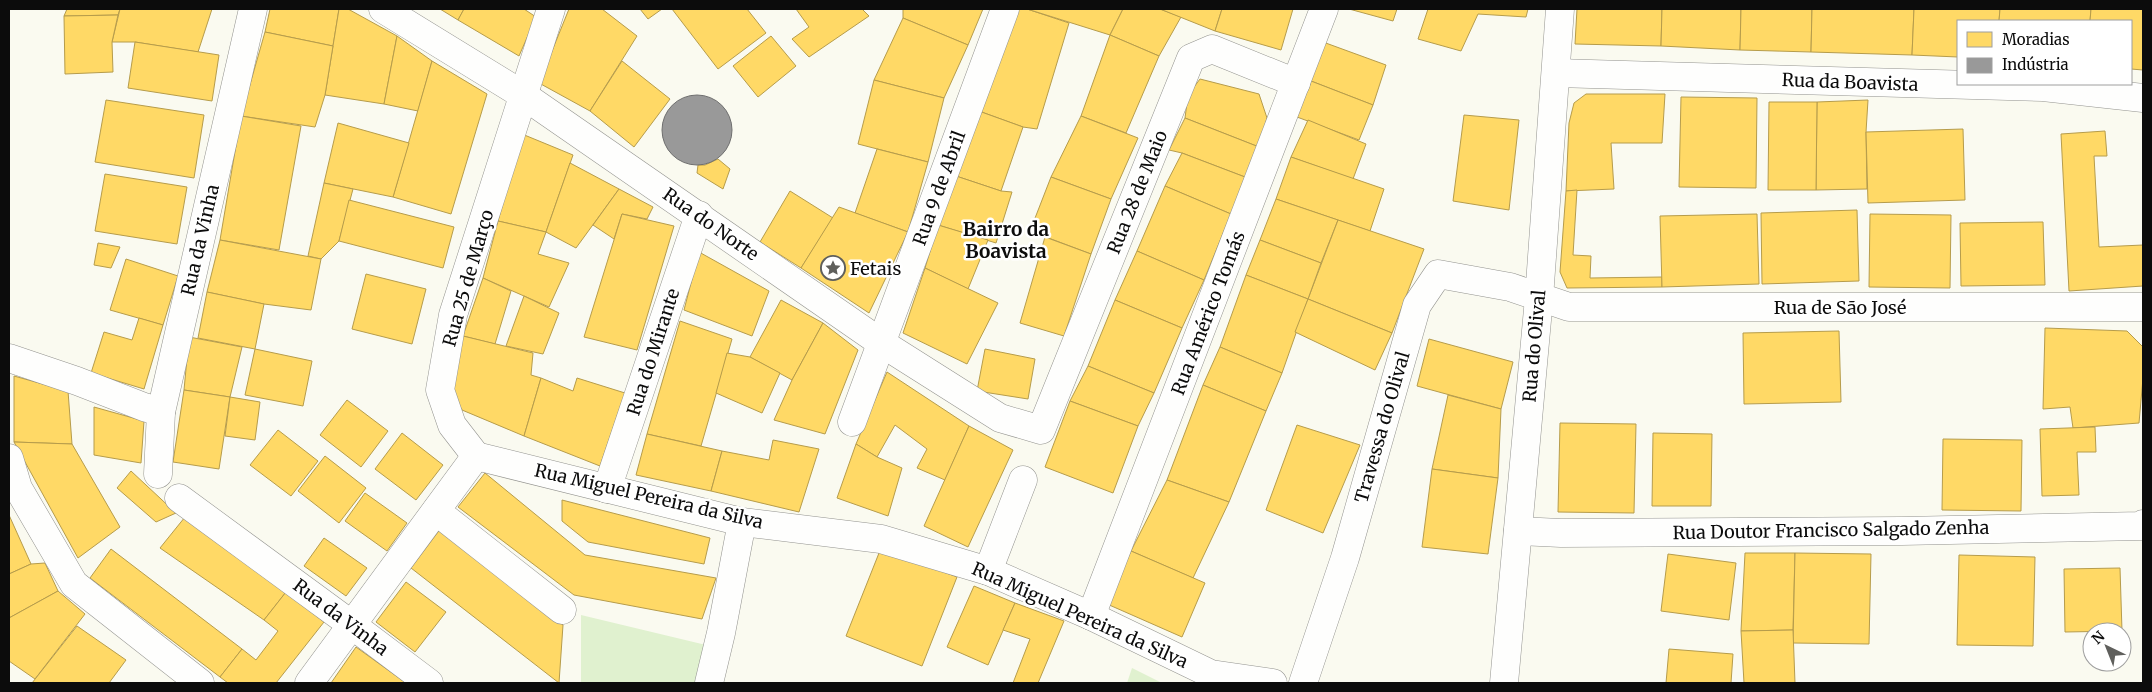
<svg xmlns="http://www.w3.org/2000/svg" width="2152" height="692" font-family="Merriweather,serif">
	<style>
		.green { fill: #e0f1cf }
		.homes { fill: #ffd966; stroke: #b69c4b }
		.industry { fill: #999; stroke: #6f6f6f }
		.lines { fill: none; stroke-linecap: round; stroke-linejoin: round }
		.minor-casing { stroke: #93938f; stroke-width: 29 }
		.minor { stroke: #fefefd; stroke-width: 28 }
		.labels { text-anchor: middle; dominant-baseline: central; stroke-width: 5; stroke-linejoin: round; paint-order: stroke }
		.street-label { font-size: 18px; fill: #0c0c0c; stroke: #fff }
		.poi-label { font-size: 18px; fill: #0c0c0c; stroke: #fff; text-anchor: start }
		.neighbourhood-label { font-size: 19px; font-weight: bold; fill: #0c0c0c; stroke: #fff }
	</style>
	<rect width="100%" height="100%" fill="#fafaf0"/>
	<g class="green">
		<path d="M581 615 706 645 697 683H581Z"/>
		<path d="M1132 668 1162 683H1127Z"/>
	</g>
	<g class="homes">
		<path d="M67 9H120L118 15 64 16Z"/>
		<path d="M120 9H212L198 52 135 42H112Z"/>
		<path d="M270 9H339L333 46 265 32Z"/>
		<path d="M339 9H348L397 36 384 104 325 95Z"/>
		<path d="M440 9H464L458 20Z"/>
		<path d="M464 9H524L536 17 519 56 458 20Z"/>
		<path d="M569 9H602L637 36 590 111 539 83Z"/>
		<path d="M640 9H662L648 19Z"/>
		<path d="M672 9H747L766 33 718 69Z"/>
		<path d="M796 9H862L869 16 809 57 792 39 809 27Z"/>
		<path d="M903 9H983L968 45 903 18Z"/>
		<path d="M1015 9H1027L1069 23 1037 129 1023 127 976 110Z"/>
		<path d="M1027 9H1123L1110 35Z"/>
		<path d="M1123 9H1160L1181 17 1159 56 1110 35Z"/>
		<path d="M1160 9H1222L1215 31Z"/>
		<path d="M1222 9H1293L1281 50 1215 31Z"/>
		<path d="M1349 9H1397L1393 21Z"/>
		<path d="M1428 9H1528L1526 17 1478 14 1461 51 1418 39Z"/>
		<path d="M1577 9H1662L1661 46 1575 44Z"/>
		<path d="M1662 9H1741L1740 50 1661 46Z"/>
		<path d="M1741 9H1812L1811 52 1740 50Z"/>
		<path d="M1812 9H1914L1912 55 1811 52Z"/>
		<path d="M1914 9H2000L1999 21H1958V57L1912 55Z"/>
		<path d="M2000 9H2091L2090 21H1999Z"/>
		<path d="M2091 9H2143V70L2131 69V21H2090Z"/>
		<path d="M118 15 112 42 113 72 65 74 64 16Z"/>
		<path d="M903 18 968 45 944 98 874 80Z"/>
		<path d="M265 32 333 46 325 95 315 127 241 116Z"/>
		<path d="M1110 35 1159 56 1126 133 1081 116Z"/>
		<path d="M397 36 432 61 418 111 384 104Z"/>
		<path d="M771 36 796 66 758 97 733 66Z"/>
		<path d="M135 42 219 55 212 101 128 88Z"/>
		<path d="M1323 42 1386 65 1373 105 1311 81Z"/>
		<path d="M432 61 487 94 451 214 393 197Z"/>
		<path d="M622 61 670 99 634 147 590 111Z"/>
		<path d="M1200 79 1259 94 1267 118 1259 147 1185 118 1188 95Z"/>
		<path d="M874 80 944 98 928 162 858 144Z"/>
		<path d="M1311 81 1373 105 1359 140 1297 117Z"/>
		<path d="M1586 94H1665L1662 143H1611L1614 189 1566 191 1569 123 1574 103Z"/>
		<path d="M1681 97 1757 98 1756 188 1679 187Z"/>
		<path d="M106 100 204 115 194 178 95 162Z"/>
		<path d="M1868 100 1866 132 1867 189 1816 190 1817 102Z"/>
		<path d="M1769 102H1817L1816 190H1768Z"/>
		<path d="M976 110 1023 127 1001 191 953 175Z"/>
		<path d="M1464 115 1519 120 1509 210 1453 201Z"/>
		<path d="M241 116 301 126 279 250 220 240Z"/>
		<path d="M1081 116 1138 138 1111 199 1051 177Z"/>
		<path d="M1185 118 1259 147 1245 177 1182 153 1169 150Z"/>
		<path d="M1308 120 1366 144 1353 179 1291 157Z"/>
		<path d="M338 123 409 143 393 197 324 183Z"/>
		<path d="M1963 129 1965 200 1868 203 1866 132Z"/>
		<path d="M2105 131 2107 156H2094L2099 247 2143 245V286L2069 291 2061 134Z"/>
		<path d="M522 134 573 155 546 232 498 221Z"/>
		<path d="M877 149 928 162 908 232 855 213Z"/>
		<path d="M1182 153 1245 177 1231 214 1165 186Z"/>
		<path d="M1291 157 1384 189 1370 231 1276 199Z"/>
		<path d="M718 159 730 169 723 189 697 173 698 165H705Z"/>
		<path d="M570 163 619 189 576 248 546 232Z"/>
		<path d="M105 174 187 187 177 244 95 231Z"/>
		<path d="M953 175 1001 191 1012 192 996 243 938 225Z"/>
		<path d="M1051 177 1111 199 1091 254 1030 231Z"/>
		<path d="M324 183 353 189 339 241 321 259 308 256Z"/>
		<path d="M1165 186 1231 214 1204 280 1137 251Z"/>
		<path d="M619 189 653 207 647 219 622 214 614 239 593 225Z"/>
		<path d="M1577 190 1573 255 1591 256 1590 278 1662 277V287L1567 288 1560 272 1566 191Z"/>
		<path d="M790 191 833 218 801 268 760 242Z"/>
		<path d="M1276 199 1338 220 1321 263 1260 240Z"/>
		<path d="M349 200 454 227 443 268 339 241Z"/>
		<path d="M839 207 908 232 869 313 801 268Z"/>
		<path d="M1857 210 1859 281 1762 284 1761 213Z"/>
		<path d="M622 214 674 226 637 350 584 337Z"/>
		<path d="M1757 214 1759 284 1662 287 1660 216Z"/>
		<path d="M1870 214 1951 215 1950 288 1869 287Z"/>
		<path d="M1338 220 1424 249 1392 333 1308 299Z"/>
		<path d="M498 221 546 232 538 254 569 263 549 307 483 278Z"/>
		<path d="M2043 222 2045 285 1961 286 1960 223Z"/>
		<path d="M938 225 988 240 968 289 925 268Z"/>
		<path d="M1045 237 1091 254 1064 336 1020 323Z"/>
		<path d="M220 240 321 259 311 310 264 304 207 292Z"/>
		<path d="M1260 240 1321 263 1308 299 1246 275Z"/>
		<path d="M98 243 120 247 111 268 94 265Z"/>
		<path d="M1137 251 1204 280 1182 328 1115 300Z"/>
		<path d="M699 252 769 291 752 336 684 310Z"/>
		<path d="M126 259 178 276 163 325 110 310Z"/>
		<path d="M925 268 998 303 967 364 903 333Z"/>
		<path d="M366 274 426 289 412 344 352 329Z"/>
		<path d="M1246 275 1308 299 1282 373 1220 347Z"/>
		<path d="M483 278 511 291 495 344 463 336Z"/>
		<path d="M207 292 264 304 255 349 198 338Z"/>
		<path d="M524 296 559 313 543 354 506 346Z"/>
		<path d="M1308 299 1392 333 1375 370 1295 332Z"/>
		<path d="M781 300 823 323 792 380 750 357Z"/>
		<path d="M1115 300 1182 328 1154 393 1088 366Z"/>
		<path d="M139 318 163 325 144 389 91 373 104 332 132 340Z"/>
		<path d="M680 321 732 339 701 446 647 434Z"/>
		<path d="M823 323 858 350 825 434 774 420 792 380Z"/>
		<path d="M2045 328 2127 331 2143 347V378L2139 423 2073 428 2070 407 2043 409Z"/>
		<path d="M1839 331 1841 402 1744 404 1743 333Z"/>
		<path d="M463 336 533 353 531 375 541 378 524 436 462 410 451 391Z"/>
		<path d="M189 337 242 347 230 397 184 390Z"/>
		<path d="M1429 339 1513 362 1501 409 1417 386Z"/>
		<path d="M1220 347 1282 373 1266 411 1203 385Z"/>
		<path d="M255 349 312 361 303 406 245 395Z"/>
		<path d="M985 349 1035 359 1028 399 977 391Z"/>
		<path d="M727 353 750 357 780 373 762 413 716 393Z"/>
		<path d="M1088 366 1154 393 1138 426 1070 401Z"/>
		<path d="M887 372 969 426 945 480 917 468 927 449 895 425 877 457 856 444Z"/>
		<path d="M14 376 68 391 72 444 14 442Z"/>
		<path d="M541 378 573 391 577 378 625 393 600 466 524 436Z"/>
		<path d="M1203 385 1266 411 1229 502 1167 480Z"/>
		<path d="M184 390 230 397 219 469 173 462Z"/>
		<path d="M1448 395 1501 409 1498 478 1432 469Z"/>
		<path d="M230 397 260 402 255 440 225 436Z"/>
		<path d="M347 400 388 431 361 467 320 435Z"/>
		<path d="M1070 401 1138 426 1113 493 1045 467Z"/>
		<path d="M94 407 144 421 141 463 94 455Z"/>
		<path d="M1560 423 1636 424 1634 513 1558 512Z"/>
		<path d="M1297 425 1360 445 1323 533 1266 510Z"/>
		<path d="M969 426 1013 450 968 547 924 526Z"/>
		<path d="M2095 427 2096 452H2077L2079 495 2042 496 2040 429Z"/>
		<path d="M278 430 318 461 291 496 250 465Z"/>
		<path d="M402 433 443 465 416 500 375 469Z"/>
		<path d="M1653 433 1712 434 1711 506H1652Z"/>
		<path d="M647 434 722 451 711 491 636 475Z"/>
		<path d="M1943 439 2022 440 2021 511 1942 510Z"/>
		<path d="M773 440 819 449 799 512 711 491 722 451 769 460Z"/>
		<path d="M14 442 72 444 120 527 78 558Z"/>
		<path d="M856 444 877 457 902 468 888 516 837 498Z"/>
		<path d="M325 456 366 488 339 523 298 491Z"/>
		<path d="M1432 469 1498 478 1488 554 1422 547Z"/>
		<path d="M131 471 176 513 156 522 117 488Z"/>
		<path d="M485 473 585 555 716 578 702 619 574 595 458 507Z"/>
		<path d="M1167 480 1229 502 1193 578 1131 551Z"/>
		<path d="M365 493 407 523 387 551 345 521Z"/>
		<path d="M562 500 710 538 704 564 588 542 562 521Z"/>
		<path d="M9 515 31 564 9 574Z"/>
		<path d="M185 517 286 592 264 620 160 548Z"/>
		<path d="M441 528 563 625 559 683 411 568Z"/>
		<path d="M324 538 367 568 346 596 304 566Z"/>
		<path d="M881 548 957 577 922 666 846 636Z"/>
		<path d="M111 549 242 649 220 677 90 578Z"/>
		<path d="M1131 551 1205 583 1182 637 1107 604Z"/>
		<path d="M1745 553H1795L1793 630 1741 631Z"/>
		<path d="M1795 553 1871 554 1869 644 1793 643Z"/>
		<path d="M1668 554 1736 563 1729 620 1661 611Z"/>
		<path d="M1959 555 2035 557 2033 646 1957 645Z"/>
		<path d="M45 563 58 591 9 618V574L31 564Z"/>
		<path d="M2120 568 2122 631 2065 632 2064 569Z"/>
		<path d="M406 582 446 612 415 652 376 622Z"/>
		<path d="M974 586 1015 603 988 665 947 647Z"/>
		<path d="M58 591 85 614 35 679 9 661V618Z"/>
		<path d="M286 592 324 622 276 683H228L220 677 242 649 256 660 278 631 264 620Z"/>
		<path d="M1015 603 1064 621 1038 683H1013L1030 639 1003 630Z"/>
		<path d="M77 626 126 660 109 683H32Z"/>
		<path d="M1793 630 1795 683H1744L1741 631Z"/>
		<path d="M356 647 406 683H331Z"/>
		<path d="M1669 649 1733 654 1731 683H1666Z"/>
	</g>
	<circle class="industry" cx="697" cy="130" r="35"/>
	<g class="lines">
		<defs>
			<g id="minor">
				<path d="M383 9 523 95 883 344 1000 418 1041 430 1191 58 1212 49 1296 83"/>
				<path d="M1556 73 2043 87 2143 98"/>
				<path d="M9 358 77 381 144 407 161 412"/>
				<path d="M852 422 1005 9"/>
				<path d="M476 456 742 522 881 539 988 571 1091 616 1211 674 1273 683"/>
				<path d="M476 456 452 425 440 390 453 315 551 9"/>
				<path d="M9 458 18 488 74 584 200 683"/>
				<path d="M158 474 161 412 253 9"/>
				<path d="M607 489 699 215"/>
				<path d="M179 498 352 625 429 683"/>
				<path d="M436 511 562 610"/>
				<path d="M1518 531 1561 533 1902 531 2141 526 2143 524"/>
				<path d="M988 571 1023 480"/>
				<path d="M1091 616 1324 9"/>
				<path d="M309 683 476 456"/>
				<path d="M709 683 721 633 742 522"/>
				<path d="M1303 683 1345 558 1417 305 1438 274 1510 287 1569 307H2143"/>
				<path d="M1504 683 1539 298 1560 9"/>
			</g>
		</defs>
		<use href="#minor" class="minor-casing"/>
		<use href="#minor" class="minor"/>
	</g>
	<defs>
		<symbol id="sight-ring" viewBox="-11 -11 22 22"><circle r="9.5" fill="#fff" stroke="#5f5f5c" stroke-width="1.5"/><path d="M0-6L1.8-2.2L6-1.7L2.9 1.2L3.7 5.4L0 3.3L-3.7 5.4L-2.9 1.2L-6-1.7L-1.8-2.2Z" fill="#5f5f5c"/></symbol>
	</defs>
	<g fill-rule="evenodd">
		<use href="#sight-ring" x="819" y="254" width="28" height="28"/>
	</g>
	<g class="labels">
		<g class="street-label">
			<text transform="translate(1850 82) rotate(2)">Rua da Boavista</text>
			<text transform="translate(939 188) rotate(-70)">Rua 9 de Abril</text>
			<text transform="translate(1137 192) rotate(-68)">Rua 28 de Maio</text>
			<text transform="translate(711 224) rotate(35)">Rua do Norte</text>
			<text transform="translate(200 240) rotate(-77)">Rua da Vinha</text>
			<text transform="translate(468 278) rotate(-74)">Rua 25 de Março</text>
			<text x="1840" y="307">Rua de São José</text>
			<text transform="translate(1208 313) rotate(-69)">Rua Américo Tomás</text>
			<text transform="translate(1534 346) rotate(-85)">Rua do Olival</text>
			<text transform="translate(653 352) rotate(-72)">Rua do Mirante</text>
			<text transform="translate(1382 427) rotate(-74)">Travessa do Olival</text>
			<text transform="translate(649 496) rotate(13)">Rua Miguel Pereira da Silva</text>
			<text transform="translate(1831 530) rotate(-1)">Rua Doutor Francisco Salgado Zenha</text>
			<text transform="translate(1080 615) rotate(24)">Rua Miguel Pereira da Silva</text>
			<text transform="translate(341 617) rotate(37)">Rua da Vinha</text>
		</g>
		<g class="poi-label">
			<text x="850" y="268">Fetais</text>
		</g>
		<g class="neighbourhood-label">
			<text x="1006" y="229">Bairro da<tspan x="1006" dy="22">Boavista</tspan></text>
		</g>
	</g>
	<rect width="2152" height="692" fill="none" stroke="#0c0c0c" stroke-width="20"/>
	<rect x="1957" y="20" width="175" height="65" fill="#ffffff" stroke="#9e9e9e"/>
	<rect x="1967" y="32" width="25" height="15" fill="#ffd966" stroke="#9e9e9e"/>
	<text x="2002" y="45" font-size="15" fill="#0c0c0c">Moradias</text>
	<rect x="1967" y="58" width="25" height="15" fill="#999999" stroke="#9e9e9e"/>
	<text x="2002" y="70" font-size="15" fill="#0c0c0c">Indústria</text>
	<g transform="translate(2107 647) rotate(317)"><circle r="24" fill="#ffffff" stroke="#9e9e9e"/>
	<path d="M0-4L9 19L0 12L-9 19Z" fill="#5f5f5c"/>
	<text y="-8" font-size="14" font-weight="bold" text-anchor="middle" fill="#0c0c0c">N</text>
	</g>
</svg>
